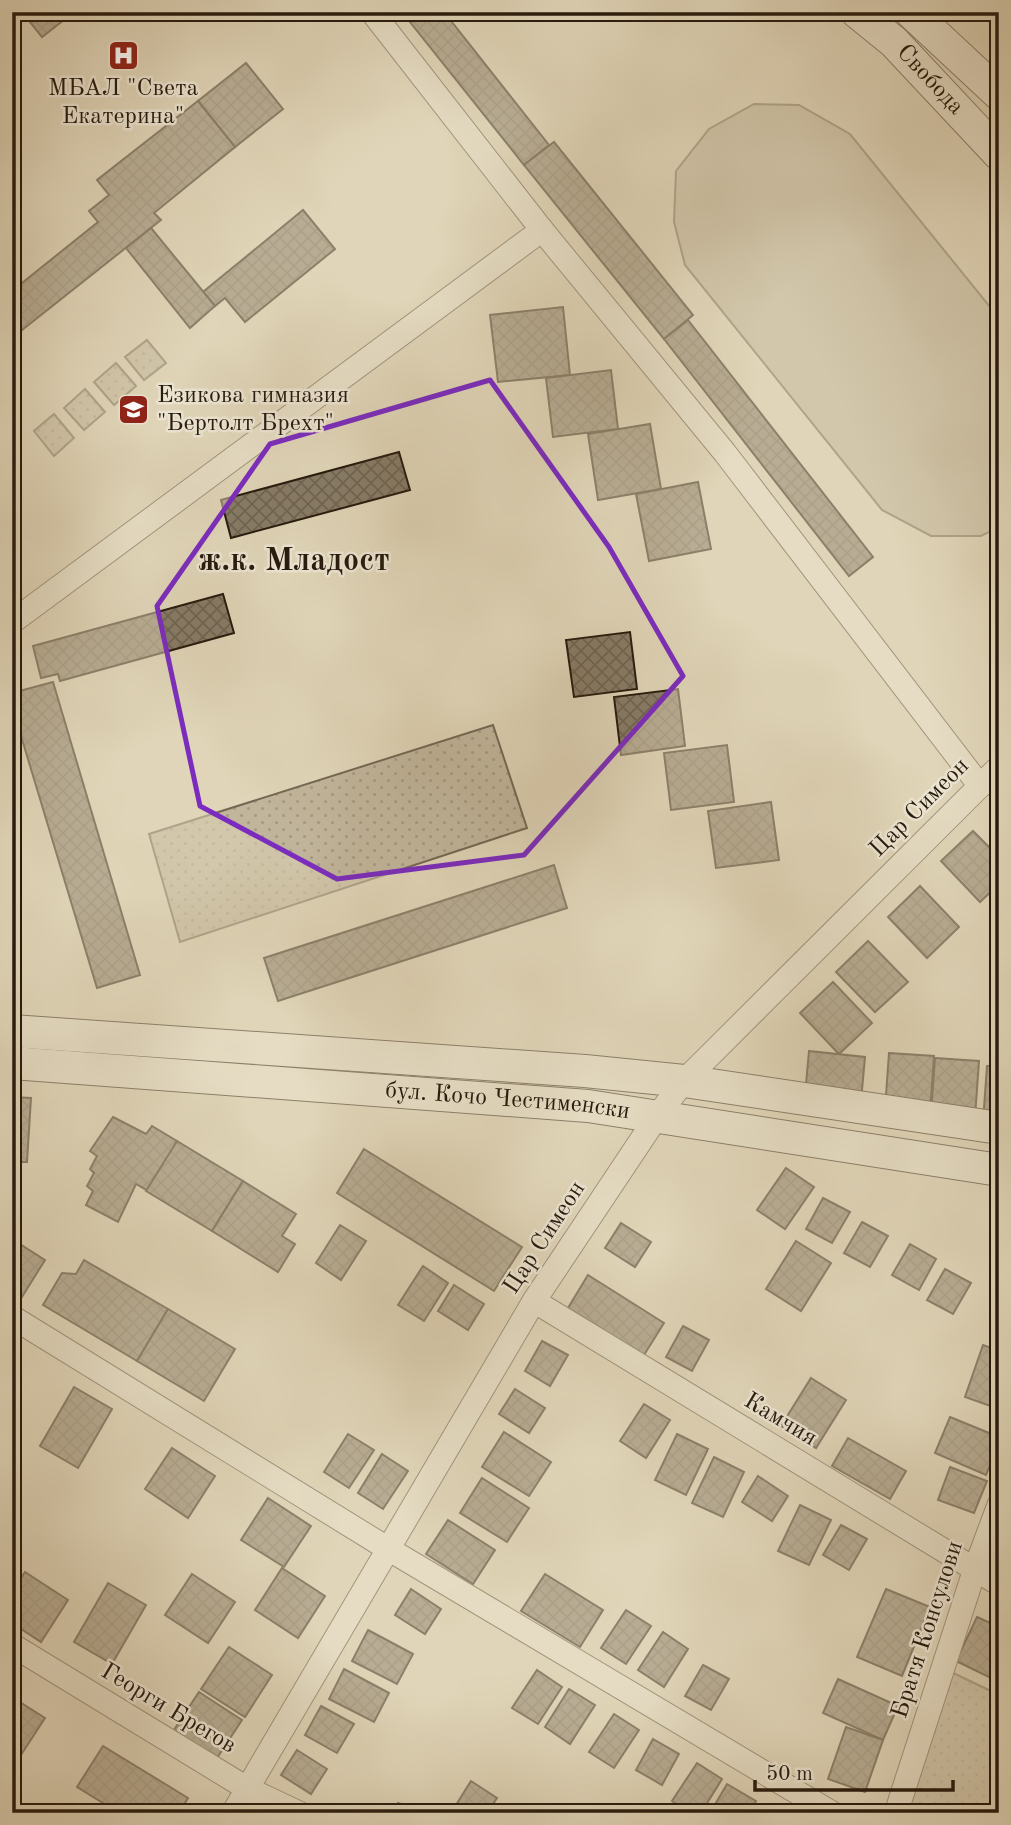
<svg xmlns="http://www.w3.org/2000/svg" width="1011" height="1825" font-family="'Old Standard TT',serif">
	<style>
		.green { fill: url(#green-dots); stroke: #746854; stroke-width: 2 }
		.pitch { fill: #c1b59b; stroke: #746854; stroke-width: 2 }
		.building { fill: url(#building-cross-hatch); stroke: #271a0d; stroke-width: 2 }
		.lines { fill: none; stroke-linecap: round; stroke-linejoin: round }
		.street-casing { stroke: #554938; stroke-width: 25 }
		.secondary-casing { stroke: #271a0d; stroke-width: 34 }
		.street { stroke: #ebe4d1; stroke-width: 23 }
		.secondary { stroke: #ebe4d1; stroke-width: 32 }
		.marked { fill: none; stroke: #7b2cbf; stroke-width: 5; stroke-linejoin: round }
		.labels { text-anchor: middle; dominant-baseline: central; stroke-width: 5; stroke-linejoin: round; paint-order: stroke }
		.street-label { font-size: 24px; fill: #271a0d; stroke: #ebe4d1 }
		.poi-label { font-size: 24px; fill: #271a0d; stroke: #ebe4d1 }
		.district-label { font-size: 32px; font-weight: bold; fill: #271a0d; stroke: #ebe4d1 }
	</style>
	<defs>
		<pattern id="green-dots" width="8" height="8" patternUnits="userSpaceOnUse" patternTransform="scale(1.75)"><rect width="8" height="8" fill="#c1b59b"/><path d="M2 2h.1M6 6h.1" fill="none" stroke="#a69b84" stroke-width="1.8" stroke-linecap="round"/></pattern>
		<pattern id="building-cross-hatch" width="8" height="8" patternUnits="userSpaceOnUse" patternTransform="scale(1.75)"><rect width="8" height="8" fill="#877b66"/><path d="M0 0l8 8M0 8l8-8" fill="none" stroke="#6e6452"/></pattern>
	</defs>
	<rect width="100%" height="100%" fill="#e0d5b8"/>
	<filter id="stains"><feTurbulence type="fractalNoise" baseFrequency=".00286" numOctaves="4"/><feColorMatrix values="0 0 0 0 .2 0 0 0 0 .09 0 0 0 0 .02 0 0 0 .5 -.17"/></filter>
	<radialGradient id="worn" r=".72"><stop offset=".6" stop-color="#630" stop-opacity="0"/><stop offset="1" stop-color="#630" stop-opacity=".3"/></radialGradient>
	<g class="green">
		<path d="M147 340 166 363 144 380 125 357Z"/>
		<path d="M116 363 136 386 114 405 94 382Z"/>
		<path d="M85 389 105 412 84 430 64 408Z"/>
		<path d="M54 414 74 438 54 456 34 431Z"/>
		<path d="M493 725 527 828 180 942 149 834Z"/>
		<path d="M943 1668 999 1695V1813H896Z"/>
	</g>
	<path class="pitch" d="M754 104 799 105 850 134 999 318V527L981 536H931L882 510 685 265 674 222 676 171 709 129Z"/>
	<g class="building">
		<path d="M22 12H74L42 37Z"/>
		<path d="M402 12H444L549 145 524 165Z"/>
		<path d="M246 63 283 109 235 147 198 101Z"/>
		<path d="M198 101 235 147 154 213 161 220 12 338V291L98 222 89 211 109 195 97 180Z"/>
		<path d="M554 142 693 315 664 339 524 165Z"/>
		<path d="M303 210 335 249 245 322 225 298 215 306 203 292Z"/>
		<path d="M151 228 215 306 190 328 126 248Z"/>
		<path d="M563 307 570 375 498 382 490 315Z"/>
		<path d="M688 320 873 557 849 576 664 339Z"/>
		<path d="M611 370 618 429 553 437 546 378Z"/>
		<path d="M650 424 661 489 598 500 588 434Z"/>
		<path d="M399 452 410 490 231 538 221 500Z"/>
		<path d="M698 482 711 549 649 561 636 494Z"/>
		<path d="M12 500 20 511 12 517Z"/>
		<path d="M223 594 234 633 60 681 58 674 41 678 33 646Z"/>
		<path d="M630 632 637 689 574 697 566 640Z"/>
		<path d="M53 682 140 975 97 988 12 706V693Z"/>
		<path d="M678 689 685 746 621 755 614 697Z"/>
		<path d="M727 745 734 802 671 810 664 753Z"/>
		<path d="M771 802 779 860 716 868 708 811Z"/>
		<path d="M973 831 999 857V884L980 902 941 861Z"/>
		<path d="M554 865 567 908 278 1001 264 958Z"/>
		<path d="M920 886 959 927 927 958 888 917Z"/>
		<path d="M868 941 908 982 875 1012 836 972Z"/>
		<path d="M833 982 872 1023 839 1054 800 1013Z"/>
		<path d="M809 1051 865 1057 861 1101 805 1095Z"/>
		<path d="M889 1053 934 1056 930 1112 885 1109Z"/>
		<path d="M935 1058 979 1061 975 1117 931 1114Z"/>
		<path d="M987 1066H999V1123L983 1122Z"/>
		<path d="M12 1097 31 1098 27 1162H12Z"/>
		<path d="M113 1117 146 1134 152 1126 177 1141 150 1192 136 1184 118 1222 86 1205 93 1191 87 1186 94 1173 90 1169 97 1156 90 1151Z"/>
		<path d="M177 1141 243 1181 212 1231 146 1191Z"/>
		<path d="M364 1149 522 1247 494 1291 337 1193Z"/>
		<path d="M786 1168 814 1187 785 1229 757 1210Z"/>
		<path d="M243 1181 296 1214 282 1236 295 1244 278 1272 212 1231Z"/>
		<path d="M823 1198 850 1212 832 1243 806 1229Z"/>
		<path d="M862 1222 888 1236 870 1267 844 1253Z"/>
		<path d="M621 1223 651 1242 635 1267 605 1248Z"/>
		<path d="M340 1225 366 1241 341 1280 316 1263Z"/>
		<path d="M12 1239 45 1260 17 1305 12 1302Z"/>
		<path d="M796 1241 831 1263 801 1311 766 1289Z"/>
		<path d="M910 1244 936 1259 919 1290 892 1275Z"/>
		<path d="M84 1260 168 1309 137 1361 43 1305 62 1273 76 1274Z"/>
		<path d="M423 1266 448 1283 424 1321 398 1305Z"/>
		<path d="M945 1269 971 1283 953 1314 927 1300Z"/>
		<path d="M588 1275 664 1323 644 1355 568 1308Z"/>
		<path d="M454 1285 484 1304 468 1330 438 1311Z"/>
		<path d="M168 1309 235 1349 204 1401 137 1361Z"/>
		<path d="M683 1326 709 1340 692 1371 666 1357Z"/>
		<path d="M542 1341 568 1355 550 1386 525 1371Z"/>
		<path d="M983 1345 999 1351V1409L965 1397Z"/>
		<path d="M12 1346 19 1350 12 1362Z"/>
		<path d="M811 1378 846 1400 816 1448 781 1426Z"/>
		<path d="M74 1387 112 1409 78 1468 40 1446Z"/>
		<path d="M515 1389 545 1408 529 1433 499 1414Z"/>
		<path d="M644 1404 670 1420 646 1458 620 1441Z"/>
		<path d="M950 1417 999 1437V1443L986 1475 935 1453Z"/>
		<path d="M504 1432 551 1462 529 1496 482 1467Z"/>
		<path d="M348 1434 374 1450 349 1488 324 1472Z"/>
		<path d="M677 1434 708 1449 686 1495 655 1480Z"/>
		<path d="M848 1438 906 1471 890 1499 832 1466Z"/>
		<path d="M172 1448 215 1476 188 1518 145 1489Z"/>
		<path d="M382 1454 408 1471 383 1509 358 1493Z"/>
		<path d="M714 1457 744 1472 723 1517 692 1503Z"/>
		<path d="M950 1467 987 1481 974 1513 938 1500Z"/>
		<path d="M758 1476 788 1496 772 1521 742 1502Z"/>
		<path d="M482 1478 529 1508 507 1542 460 1513Z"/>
		<path d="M268 1498 311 1526 284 1567 241 1540Z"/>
		<path d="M800 1505 831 1520 809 1565 778 1551Z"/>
		<path d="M448 1520 495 1550 473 1584 426 1554Z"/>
		<path d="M841 1525 867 1539 849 1570 823 1555Z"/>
		<path d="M282 1568 325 1596 298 1638 255 1610Z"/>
		<path d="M25 1572 68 1600 41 1642 12 1623V1591Z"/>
		<path d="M192 1574 235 1602 208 1643 165 1615Z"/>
		<path d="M545 1574 603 1610 580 1647 521 1611Z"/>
		<path d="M108 1583 146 1605 112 1664 74 1642Z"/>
		<path d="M411 1589 441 1609 425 1634 395 1615Z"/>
		<path d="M886 1589 930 1607 902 1676 857 1657Z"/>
		<path d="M626 1610 651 1626 626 1664 601 1648Z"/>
		<path d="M977 1617 999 1627V1682L956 1661Z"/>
		<path d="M368 1630 413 1654 397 1684 352 1661Z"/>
		<path d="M663 1632 688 1649 664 1687 638 1670Z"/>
		<path d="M229 1647 272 1675 245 1717 201 1689Z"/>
		<path d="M703 1665 729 1679 711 1710 685 1696Z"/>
		<path d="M344 1669 389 1693 374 1722 329 1699Z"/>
		<path d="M537 1670 562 1687 538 1724 512 1708Z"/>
		<path d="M838 1679 898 1706 883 1740 823 1713Z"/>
		<path d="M569 1689 595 1705 570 1744 545 1727Z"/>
		<path d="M199 1692 242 1720 215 1761 172 1733Z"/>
		<path d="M12 1697 45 1718 19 1758 12 1754Z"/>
		<path d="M321 1706 354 1724 337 1753 305 1735Z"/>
		<path d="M614 1714 639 1730 614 1768 589 1752Z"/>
		<path d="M846 1727 883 1740 865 1792 828 1779Z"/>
		<path d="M653 1739 679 1754 662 1785 636 1770Z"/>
		<path d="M103 1746 188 1798 179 1813H119L77 1787Z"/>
		<path d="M297 1750 327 1769 311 1794 281 1775Z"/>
		<path d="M697 1763 722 1779 701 1813H690L672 1801Z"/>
		<path d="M471 1781 497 1798 487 1813H451Z"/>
		<path d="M727 1784 756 1801 749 1813H710Z"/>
		<path d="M398 1803 431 1813H395Z"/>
	</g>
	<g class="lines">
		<defs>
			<g id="street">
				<path d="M372 12 542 230"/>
				<path d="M12 622 542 230 725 453 980 786"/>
				<path d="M534 1301 999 1584"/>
				<path d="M12 1317 390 1550 832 1813"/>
				<path d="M12 1645 248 1789 299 1813"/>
				<path d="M233 1813 534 1301 658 1115 684 1081 999 767"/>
				<path d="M896 1813 975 1569 999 1505"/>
			</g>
			<g id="secondary">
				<path id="s1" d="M857 12 894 42 999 154"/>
				<path d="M911 12 999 94"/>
				<path d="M12 1031 585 1071 684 1081 999 1128"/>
				<path id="s2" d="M12 1063 588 1106 999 1170"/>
			</g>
		</defs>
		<use href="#street" class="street-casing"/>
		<use href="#secondary" class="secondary-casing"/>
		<use href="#street" class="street"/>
		<use href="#secondary" class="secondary"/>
	</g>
	<path d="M0 0H1011V1825H0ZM490 380 609 547 683 676 524 855 337 879 200 806 157 606 270 444Z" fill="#e0d5b8" fill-opacity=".55" fill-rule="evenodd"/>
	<path class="marked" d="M490 380 609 547 683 676 524 855 337 879 200 806 157 606 270 444Z"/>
	<defs>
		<symbol id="hospital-square" viewBox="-11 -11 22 22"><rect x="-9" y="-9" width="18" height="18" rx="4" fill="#8f2418" stroke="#ebe4d1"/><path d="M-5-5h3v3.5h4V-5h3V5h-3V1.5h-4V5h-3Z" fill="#fff"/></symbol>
		<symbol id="school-square" viewBox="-11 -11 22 22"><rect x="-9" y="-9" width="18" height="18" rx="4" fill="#8f2418" stroke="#ebe4d1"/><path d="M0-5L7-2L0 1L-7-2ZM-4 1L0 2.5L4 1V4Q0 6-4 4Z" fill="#fff"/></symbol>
	</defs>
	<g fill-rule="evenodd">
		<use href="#hospital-square" x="106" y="38" width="35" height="35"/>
		<use href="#school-square" x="116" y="392" width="35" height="35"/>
	</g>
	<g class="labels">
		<g class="street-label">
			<text stroke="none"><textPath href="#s1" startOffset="100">Свобода</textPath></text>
			<text transform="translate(920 808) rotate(-45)">Цар Симеон</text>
			<text stroke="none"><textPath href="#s2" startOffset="497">бул. Кочо Честименски</textPath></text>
			<text transform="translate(545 1238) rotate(-57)">Цар Симеон</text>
			<text transform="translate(780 1420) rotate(31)">Камчия</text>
			<text transform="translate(928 1630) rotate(-72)">Братя Консулови</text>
			<text transform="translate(168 1709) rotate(31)">Георги Брегов</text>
		</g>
		<g class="poi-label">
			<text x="123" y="89">МБАЛ "Света<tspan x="123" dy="28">Екатерина"</tspan></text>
			<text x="157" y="396" text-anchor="start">Езикова гимназия<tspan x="157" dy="28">"Бертолт Брехт"</tspan></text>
		</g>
		<g class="district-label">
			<text x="294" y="562">ж.к. Младост</text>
		</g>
	</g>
	<rect width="1011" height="1825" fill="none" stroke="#e0d5b8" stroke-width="42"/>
	<rect x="14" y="14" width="983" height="1797" fill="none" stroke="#271a0d" stroke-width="3.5"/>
	<rect x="21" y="21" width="969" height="1783" fill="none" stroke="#271a0d" stroke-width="2"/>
	<path d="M755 1780v10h198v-10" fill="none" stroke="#271a0d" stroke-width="3.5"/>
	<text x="766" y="1780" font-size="21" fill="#271a0d" stroke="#ebe4d1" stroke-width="5" paint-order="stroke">50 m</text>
	<rect width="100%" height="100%" filter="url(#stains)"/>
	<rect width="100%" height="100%" fill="url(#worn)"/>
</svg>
